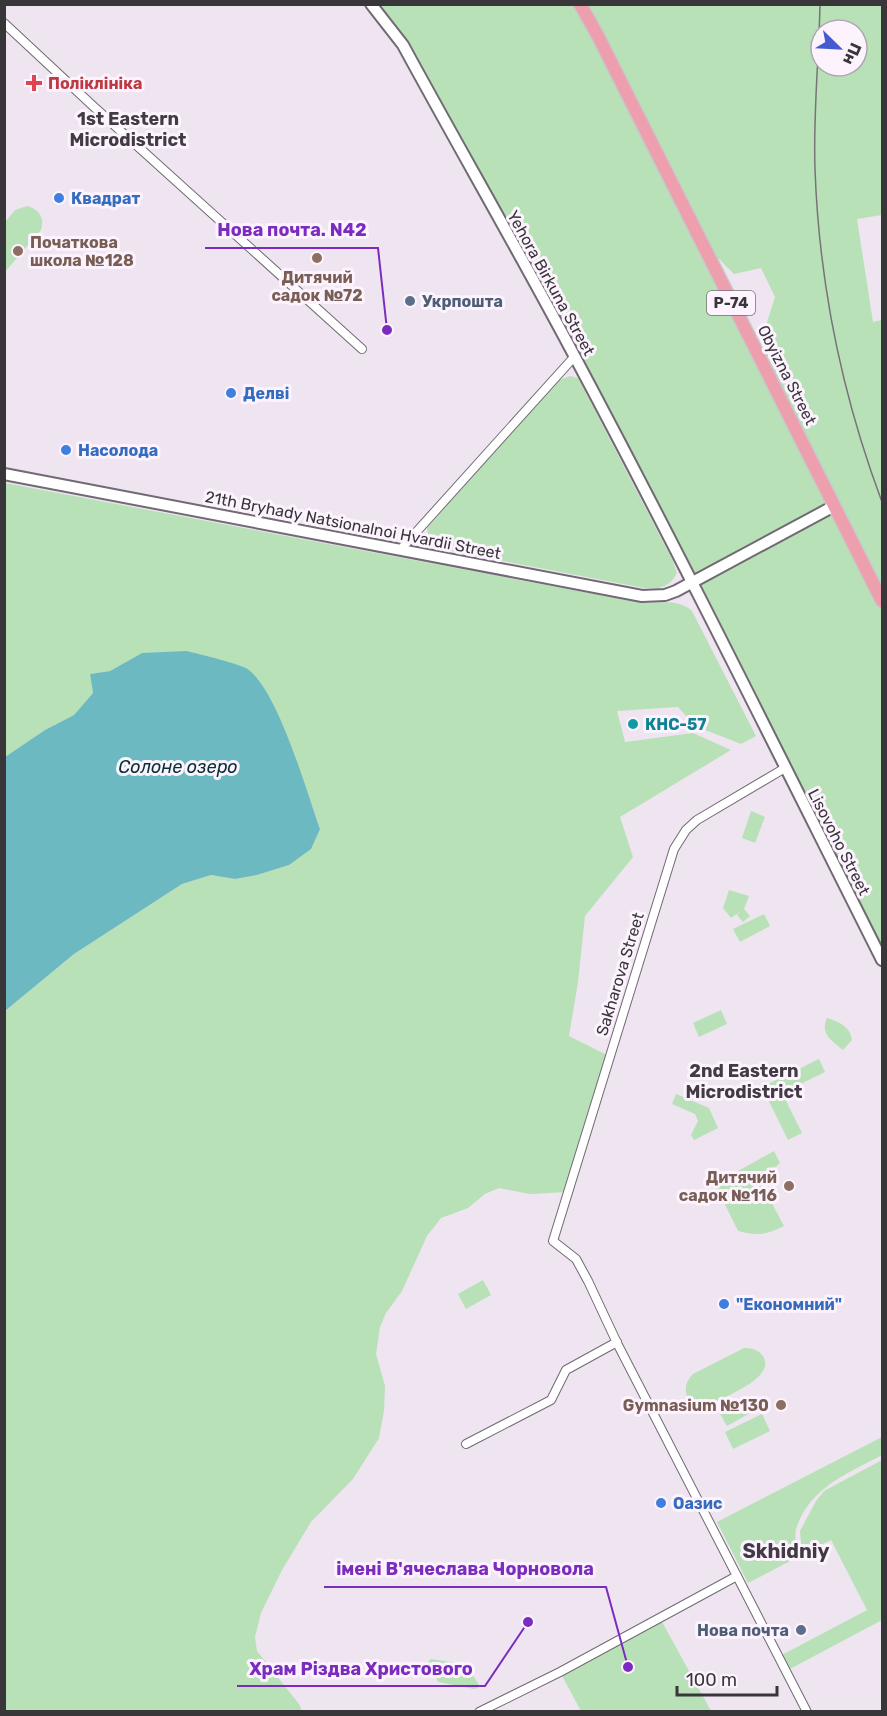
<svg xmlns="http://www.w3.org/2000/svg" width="887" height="1716" font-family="Rubik,sans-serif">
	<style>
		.green { fill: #b8e1b8; fill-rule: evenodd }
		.water { fill: #6cb9c2 }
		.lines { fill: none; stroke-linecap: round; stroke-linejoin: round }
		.street-casing { stroke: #716973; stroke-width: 10 }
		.secondary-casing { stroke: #716973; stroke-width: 14 }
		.primary-casing { stroke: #c8c7c8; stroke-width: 15 }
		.street { stroke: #fff; stroke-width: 8 }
		.secondary { stroke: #fff; stroke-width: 10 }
		.primary { stroke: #ed9fad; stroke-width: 12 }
		.tram { stroke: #787379; stroke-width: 1.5 }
		.health-dot { fill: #e0444e; stroke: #fcf3fe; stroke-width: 2 }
		.shop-dot { fill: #3f7fe0; stroke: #fcf3fe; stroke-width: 2 }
		.education-dot { fill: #8d6e63; stroke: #fcf3fe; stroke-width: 2 }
		.service-dot { fill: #5c6f8a; stroke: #fcf3fe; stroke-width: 2 }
		.culture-dot { fill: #0f9aa8; stroke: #fcf3fe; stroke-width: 2 }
		.labels { text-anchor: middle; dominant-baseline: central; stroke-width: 6; stroke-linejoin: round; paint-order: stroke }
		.shield { fill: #fcf3fe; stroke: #746f75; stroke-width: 1.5 }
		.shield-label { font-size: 15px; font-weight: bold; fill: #39363a }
		.health-label { font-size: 16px; font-weight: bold; fill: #be3a42; stroke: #fcf3fe; text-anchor: start }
		.shop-label { font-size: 16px; font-weight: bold; fill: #366cbe; stroke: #fcf3fe; text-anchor: start }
		.education-label { font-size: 16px; font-weight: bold; fill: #785e54; stroke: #fcf3fe; text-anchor: end }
		.street-label { font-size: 16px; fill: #39363a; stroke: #fcf3fe }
		.service-label { font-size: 16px; font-weight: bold; fill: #4e5e75; stroke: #fcf3fe; text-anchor: start }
		.culture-label { font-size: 16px; font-weight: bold; fill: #0d838f; stroke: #fcf3fe; text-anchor: start }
		.neighbourhood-label { font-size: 18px; font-weight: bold; fill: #423b44; stroke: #fcf3fe }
		.water-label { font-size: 18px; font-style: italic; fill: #083034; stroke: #fcf3fe }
		.quarter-label { font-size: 20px; font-weight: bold; fill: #423b44; stroke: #fcf3fe }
		.leader { fill: none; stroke: #7b2cbf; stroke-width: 2 }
		.callout-dot { fill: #7b2cbf; stroke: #fcf3fe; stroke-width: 2 }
		.callout-label { font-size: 18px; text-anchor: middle; font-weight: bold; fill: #7b2cbf; stroke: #fcf3fe; stroke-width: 6; stroke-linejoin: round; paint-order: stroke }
	</style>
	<rect width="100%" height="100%" fill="#eee5f1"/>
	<g class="green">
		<path d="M371 5H882V215L857 219 873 322 882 320V960L685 566 403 45ZM821 30H857V66H821ZM719 259 734 274 761 268 775 297 763 335 765 351 759 356 711 262Z"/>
		<path d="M27 206C39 209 45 218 41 230L5 272V222L15 210Z"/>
		<path d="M570 376 578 378 673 561 677 573C669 588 659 589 644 588L435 548 429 541 427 528 559 380Z"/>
		<path d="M5 483 642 603C660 603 679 599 692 611L756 736 741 744 695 726 678 707 617 711 625 742 693 733 731 750 620 817 633 857 585 916 578 982 569 1036 609 1056 567 1192 530 1194 499 1188 485 1194 468 1208 441 1218 427 1236 402 1291 386 1313 380 1327 376 1354 385 1386 384 1411 379 1438 353 1479 311 1522 282 1570 261 1613 255 1637 257 1651 299 1704 302 1711H5V1011L74 954 182 884 211 875 235 879 257 875 289 865 320 829 284 728 265 691 142 653 110 671 90 674 93 693 74 715 45 730 5 757Z"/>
		<path d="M751 811 765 817 755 843 742 838Z"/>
		<path d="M729 890 749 896 744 909 750 916 743 922 737 915 741 911 731 918 723 908Z"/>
		<path d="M764 914 770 926 740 942 733 929Z"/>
		<path d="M721 1010 727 1024 699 1037 693 1023Z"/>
		<path d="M827 1018C839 1022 850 1026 852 1040L843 1050C831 1040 820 1034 827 1018Z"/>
		<path d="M819 1059 825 1072 782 1093 802 1133 788 1140 762 1087Z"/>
		<path d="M676 1094 709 1108 718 1128 694 1140 691 1135 698 1121 695 1114 672 1104Z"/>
		<path d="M774 1151 780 1163 760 1181 784 1226C766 1235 757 1236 738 1231L715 1184Z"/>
		<path d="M483 1280 491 1295 466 1309 458 1294Z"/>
		<path d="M744 1348C752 1348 760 1350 764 1358 774 1379 722 1398 708 1405H699L690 1401C683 1391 685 1382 693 1374Z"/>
		<path d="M745 1398 752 1412 727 1426 719 1412Z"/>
		<path d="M762 1414 770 1431 733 1449 725 1432Z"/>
		<path d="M882 1437V1455C847 1474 810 1487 796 1529 794 1538 797 1548 798 1557L748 1583 717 1522Z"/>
		<path d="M882 1460V1620L788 1670 780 1656 867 1610 831 1540 802 1555 800 1531 816 1501 824 1491Z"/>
		<path d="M661 1620 711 1711H581L560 1672Z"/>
		<path d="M431 1659 466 1664 479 1685 478 1688 474 1689 438 1682 428 1662Z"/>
	</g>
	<path class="water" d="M187 651C198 654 242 664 249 670 279 694 306 790 320 829L311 849 289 865 257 875 235 879 211 875 182 884 74 954 5 1011V757L45 730 74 715 93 693 90 674 110 671 142 653Z"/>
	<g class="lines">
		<defs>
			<g id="street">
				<path d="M4 23 93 106 362 349"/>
				<path d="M401 549 575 356"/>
				<path d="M785 768 697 820 686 830 674 849 553 1241 576 1259 588 1281 618 1345 807 1712"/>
				<path d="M466 1444 551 1400 566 1370 617 1342"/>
				<path d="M479 1712 560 1672 737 1576"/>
			</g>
			<g id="secondary">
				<path d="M371 4 403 45C460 150 520 253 576 359 682 558 781 759 882 960"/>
				<path d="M4 474 642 596 665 595 676 591 834 506"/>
			</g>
			<path id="primary" d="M580 4 598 36 882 601"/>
		</defs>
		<use href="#street" class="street-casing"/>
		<use href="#secondary" class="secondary-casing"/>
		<use href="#primary" class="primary-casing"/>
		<use href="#street" class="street"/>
		<use href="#secondary" class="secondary"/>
		<use href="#primary" class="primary"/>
		<path class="tram" d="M820 4C819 59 813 114 815 169 819 283 842 395 882 502"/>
	</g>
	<path class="health-dot" d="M31 74h6v6h6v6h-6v6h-6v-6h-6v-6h6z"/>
	<g class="shop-dot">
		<circle cx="59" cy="198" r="6"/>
		<circle cx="231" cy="393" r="6"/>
		<circle cx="66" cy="450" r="6"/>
		<circle cx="724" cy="1304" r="6"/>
		<circle cx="661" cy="1503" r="6"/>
	</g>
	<g class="education-dot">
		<circle cx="18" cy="251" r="6"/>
		<circle cx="317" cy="258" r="6"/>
		<circle cx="789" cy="1186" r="6"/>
		<circle cx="781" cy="1405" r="6"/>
	</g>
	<g class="service-dot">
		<circle cx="410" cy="301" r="6"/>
		<circle cx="801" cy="1630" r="6"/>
	</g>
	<circle class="culture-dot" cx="633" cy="724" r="6"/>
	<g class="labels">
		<rect class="shield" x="707" y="291" width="48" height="24" rx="4.5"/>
		<g class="shield-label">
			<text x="731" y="303">Р-74</text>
		</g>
		<g class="health-label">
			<text x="48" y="83">Поліклініка</text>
		</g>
		<g class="shop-label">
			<text x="71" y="198">Квадрат</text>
			<text x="243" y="393">Делві</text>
			<text x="78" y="450">Насолода</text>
			<text x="736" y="1304">"Економний"</text>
			<text x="673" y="1503">Оазис</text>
		</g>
		<g class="education-label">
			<text x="30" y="242" text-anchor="start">Початкова<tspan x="30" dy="18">школа №128</tspan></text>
			<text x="317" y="277" text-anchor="middle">Дитячий<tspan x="317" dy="18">садок №72</tspan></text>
			<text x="777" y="1177">Дитячий<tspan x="777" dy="18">садок №116</tspan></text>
			<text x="769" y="1405">Gymnasium №130</text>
		</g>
		<g class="street-label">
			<text transform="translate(551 283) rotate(61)">Yehora Birkuna Street</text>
			<text transform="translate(787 375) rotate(63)">Obyizna Street</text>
			<text transform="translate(353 525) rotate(11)">21th Bryhady Natsionalnoi Hvardii Street</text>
			<text transform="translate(839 842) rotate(63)">Lisovoho Street</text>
			<text transform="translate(620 974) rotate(-73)">Sakharova Street</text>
		</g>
		<g class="service-label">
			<text x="422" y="301">Укрпошта</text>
			<text x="789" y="1630" text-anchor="end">Нова почта</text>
		</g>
		<g class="culture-label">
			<text x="645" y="724">КНС-57</text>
		</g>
		<g class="neighbourhood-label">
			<text x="128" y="119">1st Eastern<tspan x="128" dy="21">Microdistrict</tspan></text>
			<text x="744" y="1071">2nd Eastern<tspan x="744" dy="21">Microdistrict</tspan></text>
		</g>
		<g class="water-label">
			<text x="178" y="767">Солоне озеро</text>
		</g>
		<g class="quarter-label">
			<text x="786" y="1551">Skhidniy</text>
		</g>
	</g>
	<path class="leader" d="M387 330L378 248H205M628 1667L606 1587H324M528 1622L485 1686H237"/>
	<g class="callout-dot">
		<circle cx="387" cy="330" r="6"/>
		<circle cx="628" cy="1667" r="6"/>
		<circle cx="528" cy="1622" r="6"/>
	</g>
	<g class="callout-label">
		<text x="292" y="236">Нова почта. N42</text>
		<text x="465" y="1575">імені В'ячеслава Чорновола</text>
		<text x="361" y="1675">Храм Різдва Христового</text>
	</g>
	<rect width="887" height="1716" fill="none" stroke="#39363a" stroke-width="12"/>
	<g transform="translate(839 48) rotate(114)"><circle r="28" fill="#fcf3fe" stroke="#aea7b0" stroke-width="1.5"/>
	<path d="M0-4.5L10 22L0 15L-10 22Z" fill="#445cd0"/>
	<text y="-9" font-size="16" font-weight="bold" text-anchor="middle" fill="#39363a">Пн</text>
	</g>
	<path d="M677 1686v9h100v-9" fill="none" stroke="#39363a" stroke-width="3"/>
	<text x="686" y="1686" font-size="18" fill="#39363a" stroke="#fcf3fe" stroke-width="4.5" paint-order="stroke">100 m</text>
</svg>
